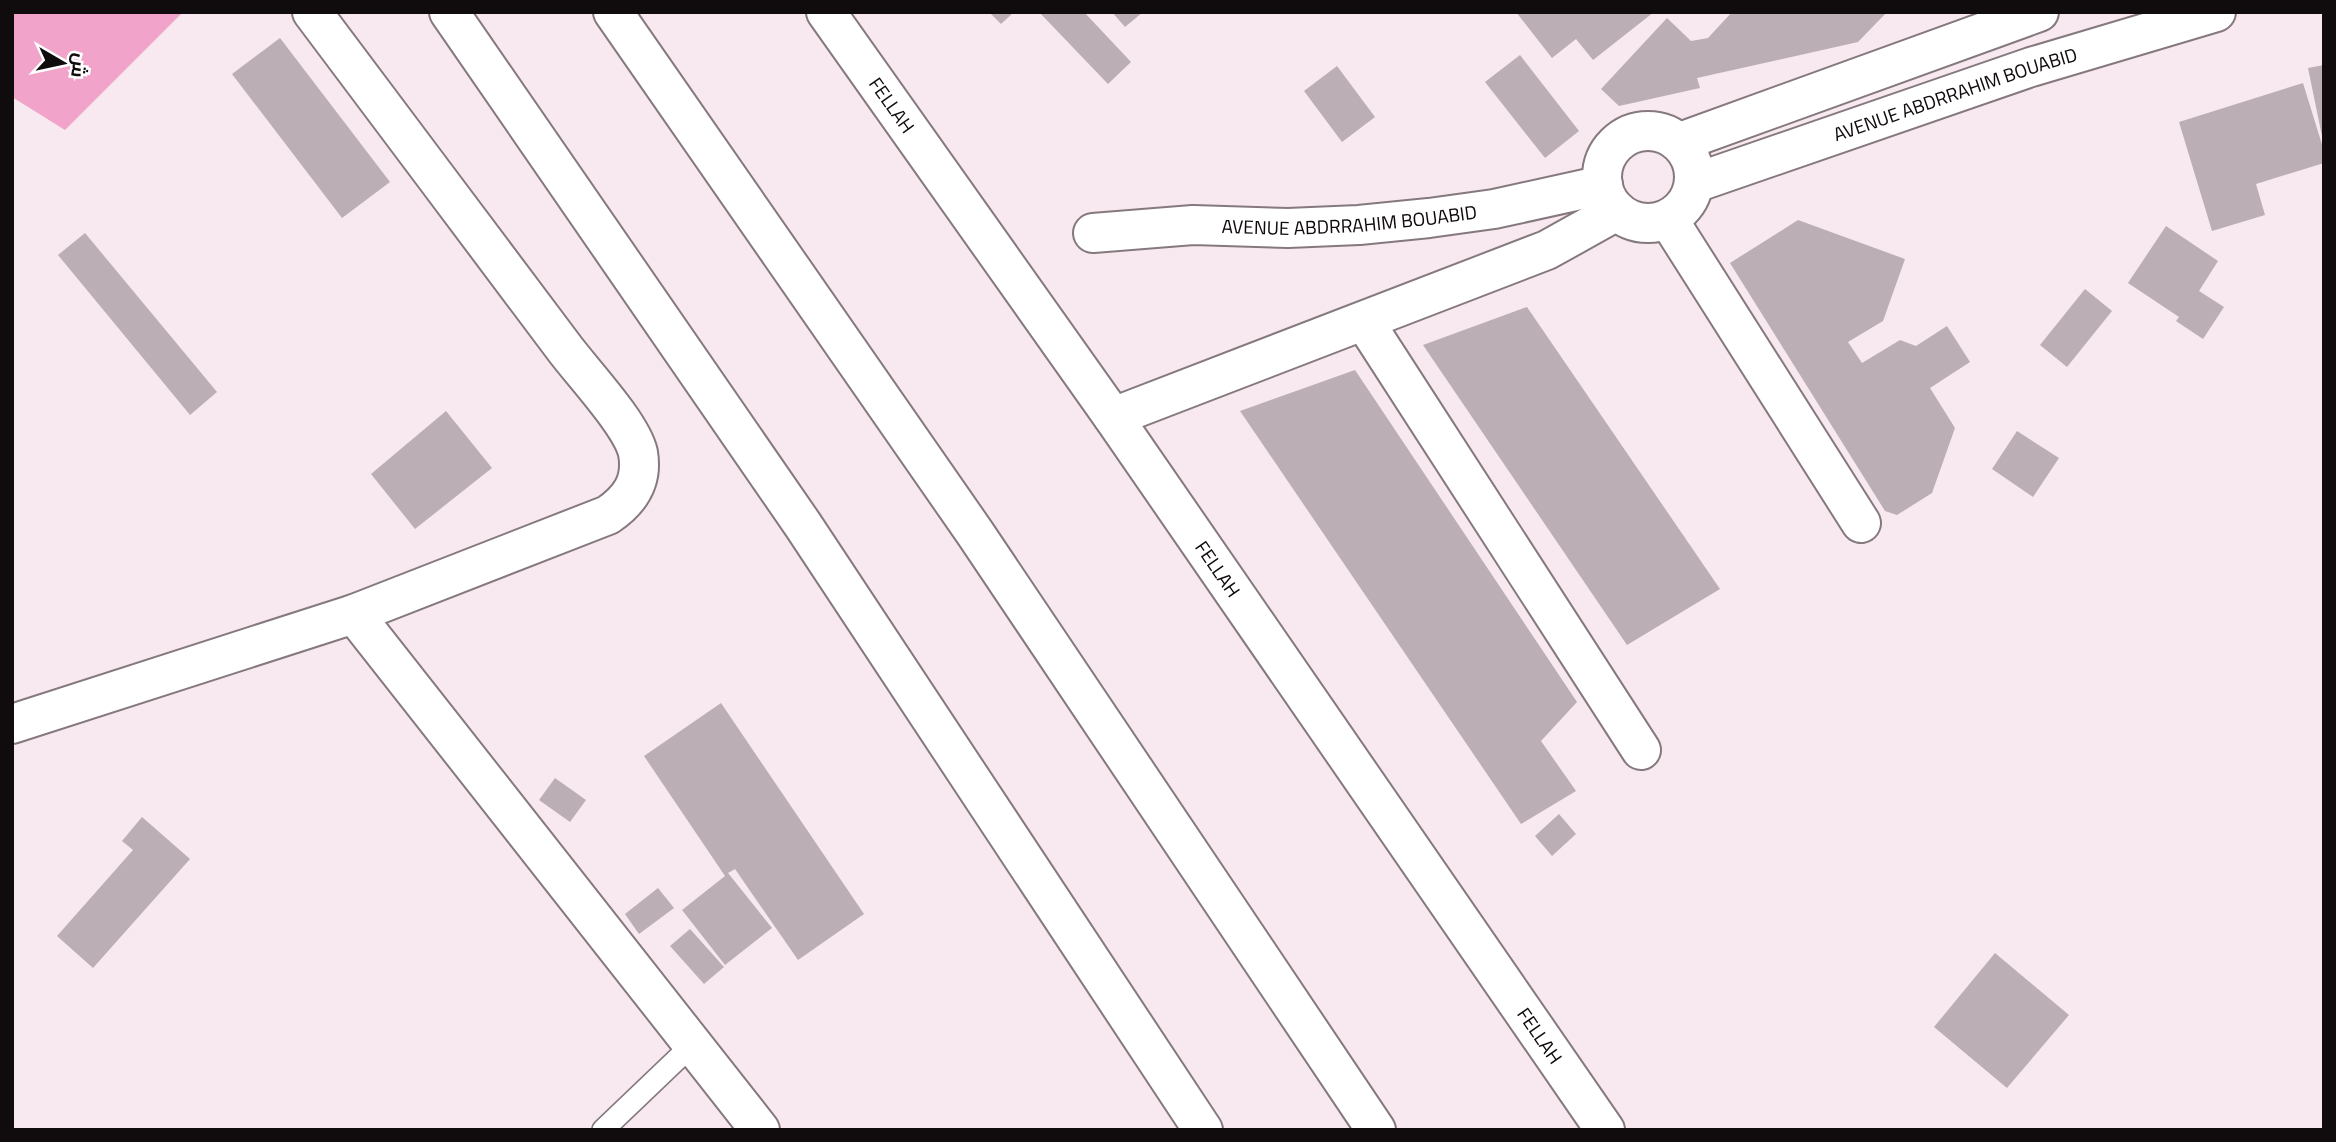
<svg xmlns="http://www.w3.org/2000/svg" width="2336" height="1142" font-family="Georgia,Cairo,serif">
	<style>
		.green { fill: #f2a3c9 }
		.building { fill: #bbaeb4 }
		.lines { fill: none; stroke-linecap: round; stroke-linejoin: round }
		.lane-casing { stroke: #85797e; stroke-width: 24 }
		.street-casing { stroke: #85797e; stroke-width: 42 }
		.secondary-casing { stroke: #85797e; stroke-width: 42 }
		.highway-casing { stroke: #85797e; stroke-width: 42 }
		.lane { stroke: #fff; stroke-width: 21 }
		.street { stroke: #fff; stroke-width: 38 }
		.secondary { stroke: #fff; stroke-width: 38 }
		.highway { stroke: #fff; stroke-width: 38 }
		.labels { text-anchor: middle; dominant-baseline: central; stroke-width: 7; stroke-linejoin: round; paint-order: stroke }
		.street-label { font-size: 19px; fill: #100b0d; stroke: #fff }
	</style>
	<rect width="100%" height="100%" fill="#f7e9ef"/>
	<path class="green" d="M12 12H183L65 130 12 97Z"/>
	<g class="building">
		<path d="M989 12H1014L1001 24Z"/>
		<path d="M1039 12H1084L1131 62 1108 84Z"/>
		<path d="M1112 12H1143L1125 27Z"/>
		<path d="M1516 12H1654L1593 60 1576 39 1552 58Z"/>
		<path d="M1732 12H1887L1858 42 1697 78 1700 88 1619 106 1601 89 1667 18 1691 41 1708 38Z"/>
		<path d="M280 38 390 182 342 218 232 74Z"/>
		<path d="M1520 55 1579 131 1545 158 1485 82Z"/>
		<path d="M2324 65V141H2323L2308 68Z"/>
		<path d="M1337 66 1375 117 1342 142 1304 91Z"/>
		<path d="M2303 83 2324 151V163L2256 184 2265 215 2212 231 2179 122Z"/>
		<path d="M1798 220 1905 259 1883 321 1848 342 1862 363 1900 340 1916 346 1947 326 1970 362 1930 388 1955 428 1932 493 1897 515 1885 511 1730 263Z"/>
		<path d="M2166 226 2218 261 2199 291 2224 307 2203 339 2176 321 2179 317 2128 283Z"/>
		<path d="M85 233 217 392 190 415 58 255Z"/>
		<path d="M2085 289 2112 311 2067 367 2040 345Z"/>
		<path d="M1527 307 1720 589 1627 645 1423 345Z"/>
		<path d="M1355 370 1577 702 1541 741 1576 791 1521 824 1240 411Z"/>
		<path d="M446 411 492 468 415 529 371 474Z"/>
		<path d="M2017 431 2059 458 2033 497 1992 469Z"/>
		<path d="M721 703 864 914 798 960 735 869 728 873 772 928 725 965 682 910 725 876 644 756Z"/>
		<path d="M555 778 586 800 570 822 539 800Z"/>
		<path d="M1559 814 1576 834 1552 856 1535 836Z"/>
		<path d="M142 817 190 859 93 968 57 936 133 850 122 841Z"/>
		<path d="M658 888 674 908 639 934 625 914Z"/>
		<path d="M690 929 724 967 704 984 670 946Z"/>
		<path d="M1995 953 2069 1015 2007 1088 1934 1027Z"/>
	</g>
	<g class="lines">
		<defs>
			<path id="lane" d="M603 1130 693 1044"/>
			<g id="street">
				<circle cx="1648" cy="177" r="46"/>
				<path d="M1680 142 2039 12"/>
				<path id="s1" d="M1695 183 2031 67 2216 12"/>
				<path d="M1668 219 1861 523"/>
				<path id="s2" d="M1093 233 1193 225 1288 228 1359 225 1429 218 1494 209 1603 185"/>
				<path d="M1364 321 1641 750"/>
				<path d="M1113 417 1547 250 1617 211"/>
			</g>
			<g id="secondary">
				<path id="s3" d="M826 12 1113 417 1605 1130"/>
				<path d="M354 614 760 1130"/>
				<path d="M12 724 354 614 608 515C630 500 643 482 638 453 632 425 583 373 565 349 480 237 397 124 312 12"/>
			</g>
			<g id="highway">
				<path d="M449 12 803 525 1203 1130"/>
				<path d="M613 12 975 533 1376 1130"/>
			</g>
		</defs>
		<use href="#lane" class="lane-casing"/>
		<use href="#street" class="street-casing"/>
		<use href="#secondary" class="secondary-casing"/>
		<use href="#highway" class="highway-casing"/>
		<use href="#lane" class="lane"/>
		<use href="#street" class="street"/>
		<use href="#secondary" class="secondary"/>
		<use href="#highway" class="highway"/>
	</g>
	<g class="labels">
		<g class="street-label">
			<text stroke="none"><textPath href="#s1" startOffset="275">AVENUE ABDRRAHIM BOUABID</textPath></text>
			<text stroke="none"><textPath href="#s3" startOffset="114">FELLAH</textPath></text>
			<text stroke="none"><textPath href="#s2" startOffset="257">AVENUE ABDRRAHIM BOUABID</textPath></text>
			<text stroke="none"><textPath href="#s3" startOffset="681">FELLAH</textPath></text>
			<text stroke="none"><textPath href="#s3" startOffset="1248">FELLAH</textPath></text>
		</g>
	</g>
	<rect width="2336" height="1142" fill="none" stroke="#100b0d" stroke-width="28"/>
	<g transform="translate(63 63) rotate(99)" stroke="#ffffff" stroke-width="5" paint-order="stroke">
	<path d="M0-5L12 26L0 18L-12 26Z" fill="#100b0d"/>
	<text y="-10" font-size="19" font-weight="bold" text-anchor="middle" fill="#100b0d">ش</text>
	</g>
</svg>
